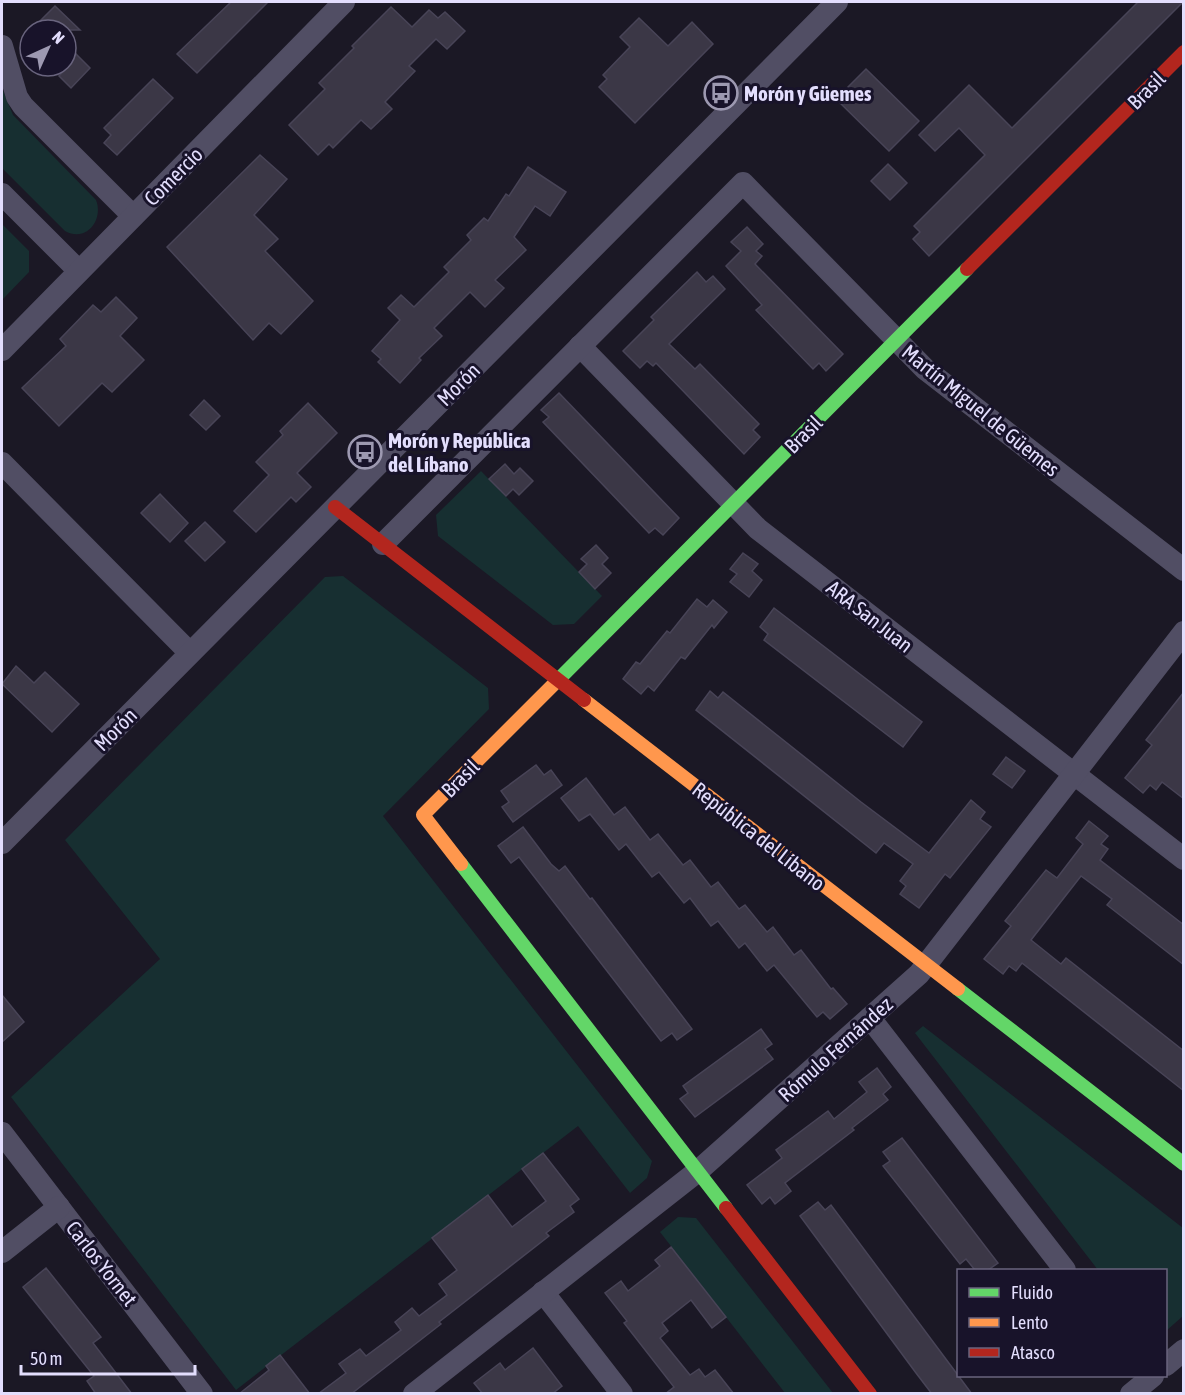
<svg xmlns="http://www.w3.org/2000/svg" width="1185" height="1395" font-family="'Asap Condensed',sans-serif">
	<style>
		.green { fill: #172f31 }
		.building { fill: #3b3746; stroke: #484457; stroke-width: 1.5 }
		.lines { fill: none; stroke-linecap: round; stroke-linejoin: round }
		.street { stroke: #514e64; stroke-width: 22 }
		.fast { stroke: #63d668; stroke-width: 14 }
		.slow { stroke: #ff974d; stroke-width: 14 }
		.jam { stroke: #b3261e; stroke-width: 14 }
		.labels { text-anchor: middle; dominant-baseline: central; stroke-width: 6; stroke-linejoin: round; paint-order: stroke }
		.street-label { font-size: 21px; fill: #e3defd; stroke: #18132a }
		.poi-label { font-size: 21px; font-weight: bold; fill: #e3defd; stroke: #18132a; text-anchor: start }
	</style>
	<rect width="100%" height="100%" fill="#1b1825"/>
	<g class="green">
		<path d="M2 88 13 115 96 200C104 220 86 243 65 231L2 168Z"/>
		<path d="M2 224 29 251V272L2 300Z"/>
		<path d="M481 471 602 596 574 624 553 625 438 536 436 515Z"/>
		<path d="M343 576 488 688 489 709 383 816 652 1161 647 1178 630 1193 578 1126 236 1390 11 1097 160 959 65 840 325 577Z"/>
		<path d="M923 1026 1183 1228V1316L1166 1331V1270H1098L915 1033Z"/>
		<path d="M678 1217 696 1218 833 1393H785L660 1232Z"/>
	</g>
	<g class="building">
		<path d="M231 2H268L197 73 177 54Z"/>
		<path d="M1138 2H1183L929 256 913 239 920 232 914 226 985 155 959 128 935 151 919 135 969 85 1012 128Z"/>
		<path d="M55 6 80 30H31Z"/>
		<path d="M391 7 412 27 429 10 438 18 445 12 465 31 447 49 436 39 409 66 415 71 385 102 392 109 371 129 361 120 333 148 329 144 318 155 289 125 325 89 319 83 354 48 352 46Z"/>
		<path d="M639 18 668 46 692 22 713 44 635 123 599 87 607 79 603 75 630 47 620 37Z"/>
		<path d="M66 44 90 68 71 88 59 76 66 68Z"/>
		<path d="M866 69 919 121 889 151 836 99Z"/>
		<path d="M153 79 173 98 117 155 104 143 111 135 104 128Z"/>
		<path d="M260 155 287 179 254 215 278 239 265 251 313 301 281 334 269 323 253 340 167 247Z"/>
		<path d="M888 164 907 183 890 200 871 181Z"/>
		<path d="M528 167 566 192 550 216 535 206 514 237 526 250 495 280 504 288 485 307 470 292 434 328 442 336 419 358 421 360 400 383 378 362 381 359 372 351 400 320 388 308 401 295 414 307 449 272 444 267 471 240 467 235 484 218 488 221 506 194 509 196Z"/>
		<path d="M747 227 763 244 756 251 762 256 755 264 843 354 826 371 819 363 813 369 756 310 762 305 726 266 741 251 731 242Z"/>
		<path d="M697 272 706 282 713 276 725 289 669 344 695 369 700 364 759 424 753 430 760 437 744 454 656 363 653 366 647 361 640 368 623 351 654 320 651 317Z"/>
		<path d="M116 297 137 318 120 336 144 360 112 392 102 383 59 426 22 388 66 346 60 339 93 305 101 312Z"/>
		<path d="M559 393 679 518 663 535 655 528 649 533 543 422 549 417 541 410Z"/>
		<path d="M204 400 220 416 206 430 190 415Z"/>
		<path d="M308 403 337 433 297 473 311 487 296 502 291 497 256 532 234 511 269 475 256 462 283 435 280 431Z"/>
		<path d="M505 464 514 474 520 468 533 481 519 495 513 489 506 496 489 479Z"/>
		<path d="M160 494 188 523 170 542 141 513Z"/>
		<path d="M205 522 225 542 205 561 185 541Z"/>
		<path d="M596 545 608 558 602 564 611 573 595 589 579 572 587 564 581 559Z"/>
		<path d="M743 553 758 564 752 571 762 580 749 597 730 582 737 574 730 569Z"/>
		<path d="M697 599 707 607 713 600 727 612 714 628 712 625 685 659 681 657 654 691 648 686 641 694 623 679 636 662 640 664 667 631 670 633Z"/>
		<path d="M774 608 922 722 903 747 764 640 768 634 760 627Z"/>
		<path d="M16 666 34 683 45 672 79 704 52 732 2 684Z"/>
		<path d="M710 691 718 698 723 692 861 802 929 853 971 800 985 812 980 819 991 827 950 878 945 874 919 908 900 894 906 886 900 881 913 864 884 843 876 853 696 710Z"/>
		<path d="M1184 692V799L1162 782 1156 790 1150 785 1143 793 1125 778 1152 745 1146 740Z"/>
		<path d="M1006 757 1025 771 1012 788 993 774Z"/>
		<path d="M536 765 544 775 551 770 562 785 513 822 502 807 509 802 501 791Z"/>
		<path d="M586 778 614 815 625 807 650 840 658 834 683 865 690 860 711 887 718 882 739 909 745 905 767 932 773 927 794 955 801 950 831 989 833 988 847 1004 830 1019 823 1012 817 1017 774 965 767 971 745 943 739 948 718 921 711 926 690 898 684 903 659 872 652 877 626 844 619 850 590 814 579 821 561 798Z"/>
		<path d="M1089 821 1108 836 1101 844 1108 849 1100 860 1184 925V965L1107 905 1112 899 1081 876 1031 940 1061 964 1066 958 1184 1051V1091L1022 963 1016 971 1009 966 1003 974 984 959 1011 926 1005 921 1046 870 1057 878 1083 844 1076 838Z"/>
		<path d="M523 827 551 864 559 871 565 866 590 899 592 898 692 1029 677 1040 672 1033 661 1041 519 857 511 863 498 846Z"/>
		<path d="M2 995 24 1022 2 1042Z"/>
		<path d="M761 1029 772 1044 765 1049 773 1059 695 1117 680 1099 688 1093 683 1086Z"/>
		<path d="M877 1068 891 1087 883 1094 888 1100 852 1128 854 1130 785 1183 791 1191 775 1204 770 1197 762 1204 747 1185 782 1158 776 1150 828 1111 834 1119 867 1092 859 1082Z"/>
		<path d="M902 1138 998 1263 988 1270H975L966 1259 960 1264 883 1166 890 1161 883 1152Z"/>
		<path d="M543 1153 579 1199 570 1206 574 1212 546 1233 549 1236 439 1322 441 1324 351 1394H318L346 1373 339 1364 360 1349 366 1356 401 1330 395 1322 412 1308 419 1316 447 1295 439 1284 457 1270 432 1238 488 1195 512 1227 546 1201 522 1169Z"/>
		<path d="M818 1202 825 1210 831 1205 972 1394H932L916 1373 800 1216Z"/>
		<path d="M671 1247 726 1317 712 1328 691 1300 662 1323 668 1331 660 1338 690 1375 699 1369 705 1377 715 1370 734 1394H665L674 1387 624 1323 627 1321 605 1293 621 1281 628 1291 660 1266 655 1260Z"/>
		<path d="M46 1268 101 1337 93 1343 132 1394H96L87 1381 94 1376 23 1287Z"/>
		<path d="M533 1348 562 1386 552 1394H483L474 1383 500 1363 505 1370Z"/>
		<path d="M280 1355 310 1394H239L269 1370 266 1366Z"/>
	</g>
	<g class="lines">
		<g class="street">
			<path d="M2 46 17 97 23 106 133 216"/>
			<path d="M2 194 79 271"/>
			<path d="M580 346 758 529 1184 859"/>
			<path d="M2 350 344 2"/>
			<path d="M2 463 190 653"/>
			<path d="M383 544 743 183 925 369 1184 570"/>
			<path d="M2 843 837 2"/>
			<path d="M870 1018 1065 1270"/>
			<path d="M2 1133 202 1394"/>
			<path d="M2 1252 59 1207"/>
			<path d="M543 1292 622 1394"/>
			<path d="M1166 1365 1184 1350"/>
			<path d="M414 1394 698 1171 919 974 1184 632"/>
			<path d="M1131 1394 1153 1376"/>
		</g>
		<g class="fast">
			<path d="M557 681 967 269"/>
			<path d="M461 864 726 1208"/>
			<path d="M958 989 1184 1164"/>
		</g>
		<g class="slow">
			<path d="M584 700 958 989"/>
			<path d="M461 864 423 815 557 681"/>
		</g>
		<g class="jam">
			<path d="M967 269 1184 52"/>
			<path d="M335 507 584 700"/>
			<path d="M726 1208 870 1394"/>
		</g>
	</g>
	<defs>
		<symbol id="bus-ring" viewBox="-11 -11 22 22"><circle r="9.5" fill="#18132a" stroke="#9d99b1" stroke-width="1.5"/><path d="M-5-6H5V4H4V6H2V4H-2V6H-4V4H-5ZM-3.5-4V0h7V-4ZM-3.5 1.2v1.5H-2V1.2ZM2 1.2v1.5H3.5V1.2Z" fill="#9d99b1"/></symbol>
	</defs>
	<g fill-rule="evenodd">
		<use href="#bus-ring" x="702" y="74" width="38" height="38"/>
		<use href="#bus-ring" x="346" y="433" width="38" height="38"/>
	</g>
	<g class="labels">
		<g class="street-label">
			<text transform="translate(1146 90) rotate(-45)">Brasil</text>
			<text transform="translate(173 176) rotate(-45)">Comercio</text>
			<text transform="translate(458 384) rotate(-45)">Morón</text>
			<text transform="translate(981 410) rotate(39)">Martín Miguel de Güemes</text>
			<text transform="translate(803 434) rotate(-45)">Brasil</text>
			<text transform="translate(870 616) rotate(38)">ARA San Juan</text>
			<text transform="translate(115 729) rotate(-45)">Morón</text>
			<text transform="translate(460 778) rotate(-45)">Brasil</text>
			<text transform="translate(759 836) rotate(38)">República del Líbano</text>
			<text transform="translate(835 1049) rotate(-42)">Rómulo Fernández</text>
			<text transform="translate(102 1263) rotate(52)">Carlos Yornet</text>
		</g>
		<g class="poi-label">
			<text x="744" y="93">Morón y Güemes</text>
			<text x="388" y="440">Morón y República<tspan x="388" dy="24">del Líbano</tspan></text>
		</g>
	</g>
	<rect width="1185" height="1395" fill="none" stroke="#e3defd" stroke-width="6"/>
	<rect x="957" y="1269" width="210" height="108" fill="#18132a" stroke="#69647e" stroke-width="1.5"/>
	<rect x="969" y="1288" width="30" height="9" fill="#63d668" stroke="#69647e" stroke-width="1.5"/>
	<text x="1011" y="1299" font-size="18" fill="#e3defd">Fluido</text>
	<rect x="969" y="1318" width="30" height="9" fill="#ff974d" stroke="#69647e" stroke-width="1.5"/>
	<text x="1011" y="1329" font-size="18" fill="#e3defd">Lento</text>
	<rect x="969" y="1348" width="30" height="9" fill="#b3261e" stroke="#69647e" stroke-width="1.5"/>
	<text x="1011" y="1359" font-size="18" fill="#e3defd">Atasco</text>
	<g transform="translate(48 48) rotate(45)"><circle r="28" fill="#18132a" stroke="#69647e" stroke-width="1.5"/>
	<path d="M0-4.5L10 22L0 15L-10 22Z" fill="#9d99b1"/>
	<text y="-9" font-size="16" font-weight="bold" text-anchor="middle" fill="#e3defd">N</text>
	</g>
	<path d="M21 1365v9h174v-9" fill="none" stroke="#e3defd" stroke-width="3"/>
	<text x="30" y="1365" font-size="18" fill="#e3defd" stroke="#18132a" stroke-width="4.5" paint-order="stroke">50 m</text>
</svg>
